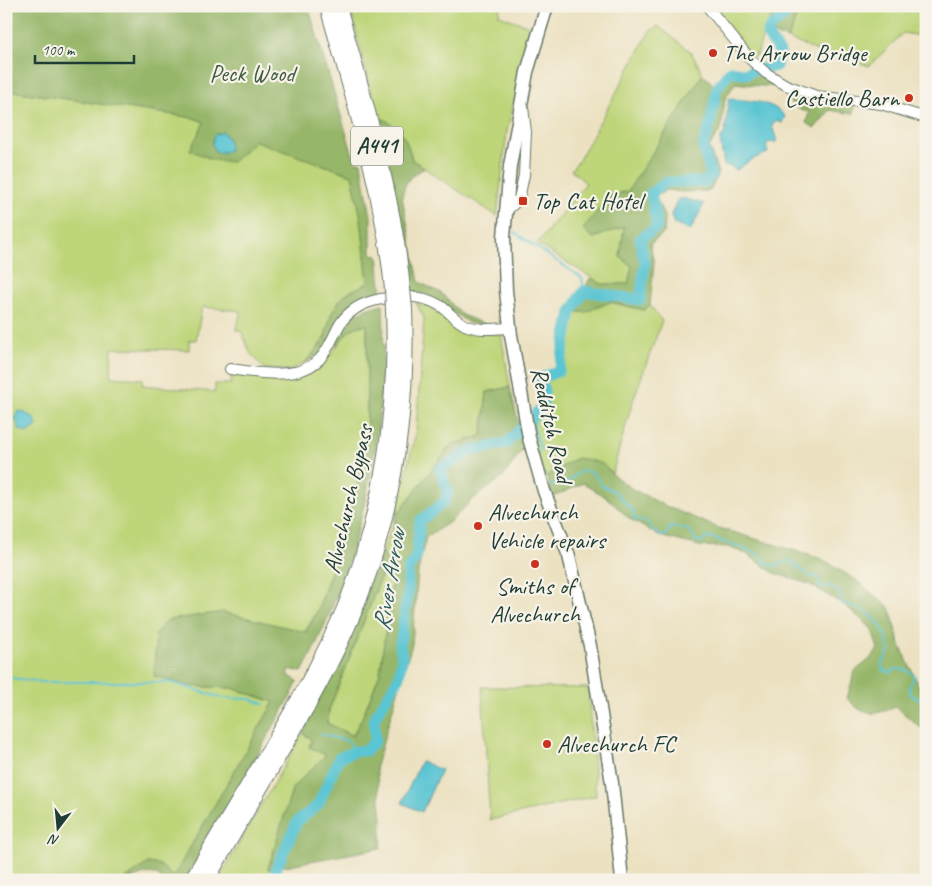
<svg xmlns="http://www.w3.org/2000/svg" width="932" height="886" font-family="Caveat,sans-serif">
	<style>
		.green { fill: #bed579; stroke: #6e8956 }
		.forest { fill: #96b669; stroke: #5a7a4e }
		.water { fill: #5ac5d3; stroke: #3c8184 }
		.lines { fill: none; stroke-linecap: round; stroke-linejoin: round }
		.stream { stroke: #5ac5d3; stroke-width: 2 }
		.river { stroke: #5ac5d3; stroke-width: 11 }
		.minor-casing { stroke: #677766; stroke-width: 12 }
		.major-casing { stroke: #677766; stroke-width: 15 }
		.highway-casing { stroke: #677766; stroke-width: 16 }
		.minor { stroke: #fff; stroke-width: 10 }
		.major { stroke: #fff; stroke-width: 12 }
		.highway { stroke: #fff; stroke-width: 14 }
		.highway-bridge-casing { stroke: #677766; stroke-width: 16; stroke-linecap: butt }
		.highway-bridge { stroke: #fff; stroke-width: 14 }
		.poi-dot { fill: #c8321e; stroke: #f7f3e8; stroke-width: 2 }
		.labels { text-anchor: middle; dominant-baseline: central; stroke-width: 4.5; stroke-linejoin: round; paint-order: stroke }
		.shield { fill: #f7f3e8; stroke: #60746a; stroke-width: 1 }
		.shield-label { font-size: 22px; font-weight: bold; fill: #1f3d34 }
		.poi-label { font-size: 24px; fill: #1f3d34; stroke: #f7f3e8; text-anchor: start }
		.park-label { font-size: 24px; fill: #3f5b42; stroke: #f7f3e8 }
		.street-label { font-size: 24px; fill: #1f3d34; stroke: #f7f3e8 }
		.water-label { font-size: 25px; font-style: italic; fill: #2e5f5c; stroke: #f7f3e8 }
	</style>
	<rect width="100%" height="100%" fill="#f7f3e8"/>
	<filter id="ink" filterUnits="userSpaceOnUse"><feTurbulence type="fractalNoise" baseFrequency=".02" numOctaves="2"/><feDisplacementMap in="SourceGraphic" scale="10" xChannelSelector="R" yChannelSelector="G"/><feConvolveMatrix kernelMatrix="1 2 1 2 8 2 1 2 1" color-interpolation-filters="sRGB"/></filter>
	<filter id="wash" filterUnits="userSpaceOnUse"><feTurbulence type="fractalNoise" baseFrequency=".0096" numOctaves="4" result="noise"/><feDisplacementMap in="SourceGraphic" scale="20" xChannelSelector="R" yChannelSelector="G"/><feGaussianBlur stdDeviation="1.12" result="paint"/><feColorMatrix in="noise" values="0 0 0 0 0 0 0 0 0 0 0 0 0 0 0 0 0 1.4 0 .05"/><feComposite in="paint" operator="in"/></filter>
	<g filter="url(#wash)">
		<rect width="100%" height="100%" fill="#ece2c2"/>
		<g class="green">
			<path d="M350 6H500L499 15 532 27 507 131 497 216 412 160C408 140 401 130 384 119L378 121Z"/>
			<path d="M712 6H778L764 31 757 55 752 57Z"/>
			<path d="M798 6H926V37L903 33 869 66 815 50 788 39 795 20Z"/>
			<path d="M658 26 691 52 703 74 628 191 609 196 593 238 624 227 620 257 632 266 628 284H602L537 244 586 183 571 170 579 160 650 31Z"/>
			<path d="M6 90 194 118 204 122 232 162 255 140 352 175 361 218 368 283 347 293 339 301 331 315 324 340 305 363 290 370 265 369 250 353 242 332 236 330 241 311 202 307 196 340H189V350L112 348 111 377 143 379 142 385 215 392V384H231V373L312 371 327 359 348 331 355 326 367 325V422L354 504 318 610 305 632 222 612 189 686 232 688 274 702 173 878 160 865 149 863 124 880H6Z"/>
			<path d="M610 302 644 310 650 305 662 321 633 400 612 474 609 469 577 458 546 476C536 463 534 435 532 418 546 403 546 397 541 378L559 371 571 312H586Z"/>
			<path d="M416 303 430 307 458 328 469 333 501 334 510 387 487 392 482 436 451 445 396 516 392 581 380 673 362 718 352 736 327 723 329 710 387 562 383 551 396 516 416 432 424 318Z"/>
			<path d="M482 687 588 688 596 796 490 820Z"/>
			<path d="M303 733 312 740 309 746 327 755 293 787 268 869H276L275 880H218Z"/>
		</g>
		<g class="forest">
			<path d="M6 6H308L355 162H361L371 217V254L378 255 382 296 367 300 319 355 305 363 324 340 331 315 339 301 346 294 368 283 361 218 352 175 255 141 232 162 213 160 190 150 204 122 194 118 6 90V83L14 51 6 45Z"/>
			<path d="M778 6H798L795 20 788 39 764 31Z"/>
			<path d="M730 71 747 74 751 71 778 86H761L735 83 725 99 721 130 709 147 718 173 710 191 682 192 666 190 656 197 665 219 664 233 650 244 654 263 650 305 644 310 610 302 586 312H571L584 291 590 278 602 284H628L632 266 620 257 624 227 593 238 583 229 609 196 628 191 703 74 717 88Z"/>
			<path d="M795 93 855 104 853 114 830 110 815 128 806 123 809 112 800 110 787 99Z"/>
			<path d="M384 119C401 129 408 140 412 160L425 168C410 176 405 180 402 197L419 282 441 293 462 315 487 325 469 323 430 296 411 292 389 170 378 121Z"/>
			<path d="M383 304C388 428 361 562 302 672L289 669V676L298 681 291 696 185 880H162C151 865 137 880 124 880L148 863 160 865 173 877 274 702 232 688 189 686 154 676 156 633 167 620 222 612 306 632 318 610 354 504 367 422V325C349 327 347 333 336 346 345 318 355 311 383 304Z"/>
			<path d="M510 387 524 447 503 477 473 499 450 522 426 537 418 571 412 644 376 766 382 818 381 848 268 869 293 787 326 755 309 747 312 740 303 733 383 551 387 562 329 710 327 723 353 736 362 718 380 673 392 581 396 516 451 445 482 436 487 392Z"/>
			<path d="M577 458 590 460 603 464 612 474 632 489 666 506 716 527 822 559 856 580 890 608 900 645 920 688 926 693V732L896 707C873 715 865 718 847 698L855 671 869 660 878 649 871 628 846 606 809 584 774 573 747 554 728 547 700 546 659 536 630 519 607 498 583 483 553 497 546 476Z"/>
		</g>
		<g class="water">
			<path d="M729 98C751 102 769 99 785 116L782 123 775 121 772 126 777 141 775 143 769 142 766 146 768 153C756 157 746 162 736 171L733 167 724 165 720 140 725 132Z"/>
			<path d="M223 132 228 139 230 146 228 151 221 153 215 151 212 144 214 135Z"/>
			<path d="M683 198 704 204 690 231 674 224 671 215 677 200Z"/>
			<path d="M18 411 23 412 34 418 37 426 27 433 19 429 15 417Z"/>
			<path d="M421 761 441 770 422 812 402 803Z"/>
		</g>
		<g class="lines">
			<g class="stream">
				<path d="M514 232 582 278 584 291"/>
				<path d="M532 418 541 451"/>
				<path d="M551 485 565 484 577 474 584 470 594 474 602 486 614 491 634 512 633 518 647 522 655 532 662 536 666 535 670 527C684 527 690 528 696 541L702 542 708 537 738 546 759 555 767 564 777 566 788 560 810 576 818 577 820 587 830 586 840 593 841 603C869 609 886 622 889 652L882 663V669L890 673 895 669 906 670 915 676 909 688 911 695 926 703"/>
				<path d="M6 680 12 678 42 682H170L222 698 250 699 264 704"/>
				<path d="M321 734 348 741 355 751"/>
			</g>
			<path class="river" d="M275 880 276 869 297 822 318 805 339 758 355 751H366L375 741 374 719 399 677 402 657 400 645 408 592V569L416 558 420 521 444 502 448 492 440 469 471 451 507 443 543 406 544 391 541 378 559 371 571 312 584 291 640 300 645 264 640 239 657 227 651 193 666 182H706L711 175 703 146 710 125 717 88 730 71 747 74 751 71 776 66 780 52 767 35C769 22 787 21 790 6"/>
		</g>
	</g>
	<g filter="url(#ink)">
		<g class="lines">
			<defs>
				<g id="minor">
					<path d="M707 6 750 59 766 73 786 85 816 96 881 104 926 118"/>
					<path d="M505 212 519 199 524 175 526 132 523 107"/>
					<path d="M230 369C251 372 274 376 295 372 325 365 327 347 340 324 349 310 365 302 381 299 401 295 424 295 441 306 449 312 455 320 465 325 480 331 495 329 510 328"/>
				</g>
				<path id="major" d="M547 6 527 72 510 166 504 237 506 291 511 335 529 438 544 491 569 556 590 646 612 783 622 880"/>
				<g id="highway">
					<path d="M327 6C353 99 383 192 392 289"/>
					<path d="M339 6C364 99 394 193 403 289"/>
					<path d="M191 880C217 836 243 793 269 750 297 703 324 656 345 606 382 512 397 409 393 309"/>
					<path d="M207 880C231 838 255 797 279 756 318 690 356 622 377 548 399 471 408 389 405 309"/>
				</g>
			</defs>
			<use href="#minor" class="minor-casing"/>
			<use href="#major" class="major-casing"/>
			<use href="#highway" class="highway-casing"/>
			<use href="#minor" class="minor"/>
			<use href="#major" class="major"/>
			<use href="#highway" class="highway"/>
			<defs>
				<g id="highway-bridge">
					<path d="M392 289 393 309"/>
					<path d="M403 289 405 309"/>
				</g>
			</defs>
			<use href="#highway-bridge" class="highway-bridge-casing"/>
			<use href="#highway-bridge" class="highway-bridge"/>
		</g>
	</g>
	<g class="poi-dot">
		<circle cx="713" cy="53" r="5"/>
		<circle cx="909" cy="98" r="5"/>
		<rect x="518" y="196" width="10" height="10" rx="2.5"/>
		<circle cx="478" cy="526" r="5"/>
		<circle cx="535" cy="564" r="5"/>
		<circle cx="547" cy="744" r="5"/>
	</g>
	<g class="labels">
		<rect class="shield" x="351" y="126.5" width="52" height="39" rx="4"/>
		<g class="shield-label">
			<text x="377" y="146">A441</text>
		</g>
		<g class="poi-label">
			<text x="723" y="53">The Arrow Bridge</text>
			<text x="899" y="98" text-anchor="end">Castiello Barn</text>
			<text x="533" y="201">Top Cat Hotel</text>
			<text x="488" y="512">Alvechurch<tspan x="488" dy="28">Vehicle repairs</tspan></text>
			<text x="535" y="586" text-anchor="middle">Smiths of<tspan x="535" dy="28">Alvechurch</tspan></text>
			<text x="557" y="744">Alvechurch FC</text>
		</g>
		<g class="park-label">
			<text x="252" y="73">Peck Wood</text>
		</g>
		<g class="street-label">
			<text transform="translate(552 425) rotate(77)">Redditch Road</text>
			<text transform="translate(348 499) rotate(-77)">Alvechurch Bypass</text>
		</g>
		<g class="water-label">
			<text transform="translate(389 580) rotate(-81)">River Arrow</text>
		</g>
	</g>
	<rect width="932" height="886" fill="none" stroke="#f7f3e8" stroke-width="25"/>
	<g transform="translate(58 828) rotate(196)" stroke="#f7f3e8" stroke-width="4" paint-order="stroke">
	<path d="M0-4L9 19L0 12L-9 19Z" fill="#1f3d34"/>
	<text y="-8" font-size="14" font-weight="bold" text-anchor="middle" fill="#1f3d34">N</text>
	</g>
	<path d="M35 55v8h99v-8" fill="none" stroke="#1f3d34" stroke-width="2.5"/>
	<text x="42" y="55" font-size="15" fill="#1f3d34" stroke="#f7f3e8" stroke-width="4" paint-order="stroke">100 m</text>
</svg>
